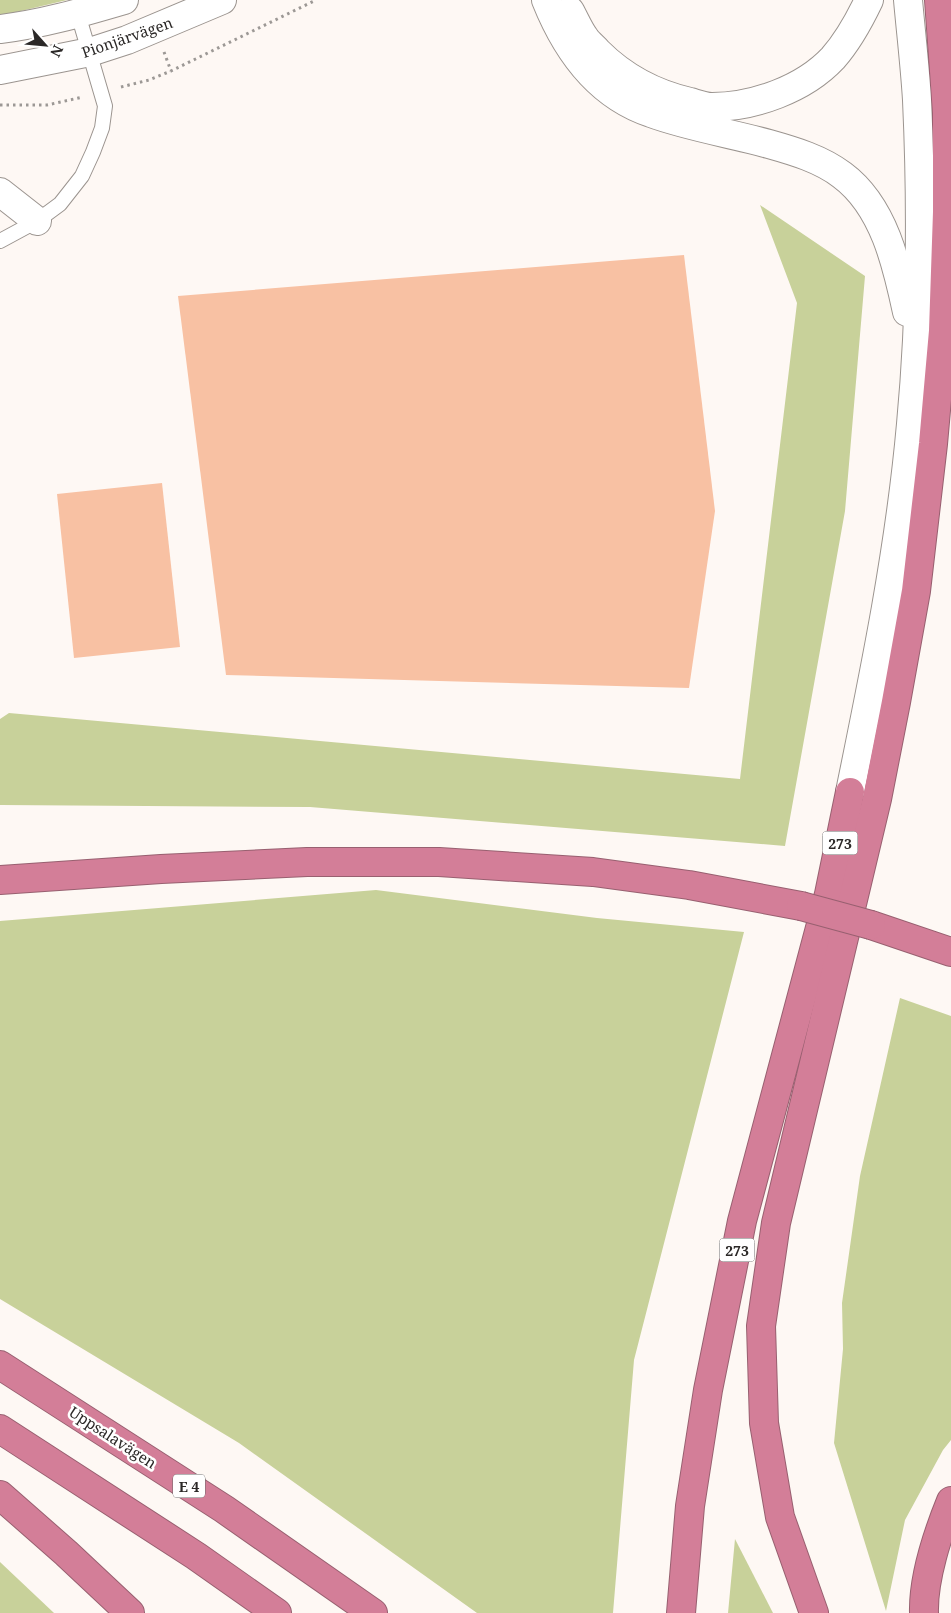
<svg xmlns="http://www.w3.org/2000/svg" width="951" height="1613" font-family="'Noto Serif',serif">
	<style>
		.green { fill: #c8d19a }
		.building { fill: #f8c1a3 }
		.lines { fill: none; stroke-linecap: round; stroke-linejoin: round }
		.lane-casing { stroke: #9b948f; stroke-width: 16 }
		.street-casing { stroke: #9b948f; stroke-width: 30 }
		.secondary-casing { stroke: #9b948f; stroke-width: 30 }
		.highway-casing { stroke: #986070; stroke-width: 30 }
		.path { stroke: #9c9895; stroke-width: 3; stroke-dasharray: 2.5 4; stroke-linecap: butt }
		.lane { stroke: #fff; stroke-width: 14 }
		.street { stroke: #fff; stroke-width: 28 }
		.secondary { stroke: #fff; stroke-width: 28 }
		.highway { stroke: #d37e98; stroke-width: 28 }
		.highway-bridge-casing { stroke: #986070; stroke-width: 30; stroke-linecap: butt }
		.highway-bridge { stroke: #d37e98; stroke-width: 28 }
		.labels { text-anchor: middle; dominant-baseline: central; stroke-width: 5; stroke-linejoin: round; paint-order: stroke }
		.shield { fill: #fff; stroke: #6b6868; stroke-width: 1 }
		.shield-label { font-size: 14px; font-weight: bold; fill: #2b2827 }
		.street-label { font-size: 15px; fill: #2b2827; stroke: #fff }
	</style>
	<rect width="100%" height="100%" fill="#fef8f4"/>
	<g class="green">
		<path d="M0 0H67L0 16Z"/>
		<path d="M760 205 865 276 845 511 785 846 310 807 0 805V719L9 713 740 779 797 303Z"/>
		<path d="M376 890 597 918 744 932 634 1360 613 1613H477L239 1443 0 1299V921Z"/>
		<path d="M900 998 951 1016V1440L943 1450 905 1520 886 1611 834 1443 843 1349 842 1303 860 1176Z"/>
		<path d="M735 1539 773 1613H728Z"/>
		<path d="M0 1562 54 1613H0Z"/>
	</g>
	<g class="building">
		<path d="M684 255 715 511 689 688 226 675 178 296Z"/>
		<path d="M162 483 180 647 74 658 57 494Z"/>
	</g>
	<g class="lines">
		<defs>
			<path id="lane" d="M0 241 37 221 60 204 82 176 93 152 102 128 105 106 78 14"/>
			<path id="street" d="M0 192 37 221"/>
			<g id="secondary">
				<path d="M546 0C566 50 597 95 651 113 689 127 730 133 769 144 794 151 821 159 842 175 884 206 897 265 907 312"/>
				<path d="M570 11C575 20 579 30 585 38 588 43 594 47 598 52 624 78 655 94 690 102 697 104 705 107 712 107 754 107 804 89 833 58 848 41 859 21 869 0"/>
				<path d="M0 29C43 24 83 12 124 0"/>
				<path d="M0 70 90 52 127 40 222 0"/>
				<path d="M850 792C875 670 900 548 911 424 921 317 922 208 917 100 915 67 911 33 908 0"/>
			</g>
			<g id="highway">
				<path d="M0 880 161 869 307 862H439L593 872 689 885 801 906"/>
				<path d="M871 925 951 952"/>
				<path d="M0 1365 224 1509 373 1613"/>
				<path d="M0 1429 196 1556 277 1613"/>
				<path d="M0 1495 66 1553 130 1613"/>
				<path d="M681 1613 690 1506 708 1390 742 1221 829 894 850 792"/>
				<path d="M814 1613 780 1517 764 1423 761 1326 776 1223 877 799 896 702 916 591 933 444 943 331 947 212V113L939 0"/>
				<path d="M924 1613C923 1579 938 1533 951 1501"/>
			</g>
		</defs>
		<use href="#lane" class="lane-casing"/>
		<use href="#street" class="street-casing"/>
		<use href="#secondary" class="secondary-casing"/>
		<use href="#highway" class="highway-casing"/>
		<g class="path">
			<path d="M164 52 171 71"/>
			<path d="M121 87 149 80 171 71 316 0"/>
			<path d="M0 105H47L83 97"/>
		</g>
		<use href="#lane" class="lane"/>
		<use href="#street" class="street"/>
		<use href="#secondary" class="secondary"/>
		<use href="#highway" class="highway"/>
		<defs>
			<path id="highway-bridge" d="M801 906 871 925"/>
		</defs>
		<use href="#highway-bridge" class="highway-bridge-casing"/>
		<use href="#highway-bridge" class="highway-bridge"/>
	</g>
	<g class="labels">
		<g class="shield">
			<rect x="822.5" y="831.5" width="35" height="23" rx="4"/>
			<rect x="719.5" y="1238.5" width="35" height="23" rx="4"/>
			<rect x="173" y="1474.5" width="32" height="23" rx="4"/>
		</g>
		<g class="shield-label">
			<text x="840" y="843">273</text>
			<text x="737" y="1250">273</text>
			<text x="189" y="1486">E 4</text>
		</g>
		<g class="street-label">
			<text transform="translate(127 37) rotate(-19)">Pionjärvägen</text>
			<text transform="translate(113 1437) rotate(33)">Uppsalavägen</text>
		</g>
	</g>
	<g transform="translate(45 45) rotate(117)" stroke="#ffffff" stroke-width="4" paint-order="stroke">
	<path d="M0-4L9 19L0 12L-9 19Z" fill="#2b2827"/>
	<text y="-8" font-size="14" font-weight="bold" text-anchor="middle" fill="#2b2827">N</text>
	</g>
</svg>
